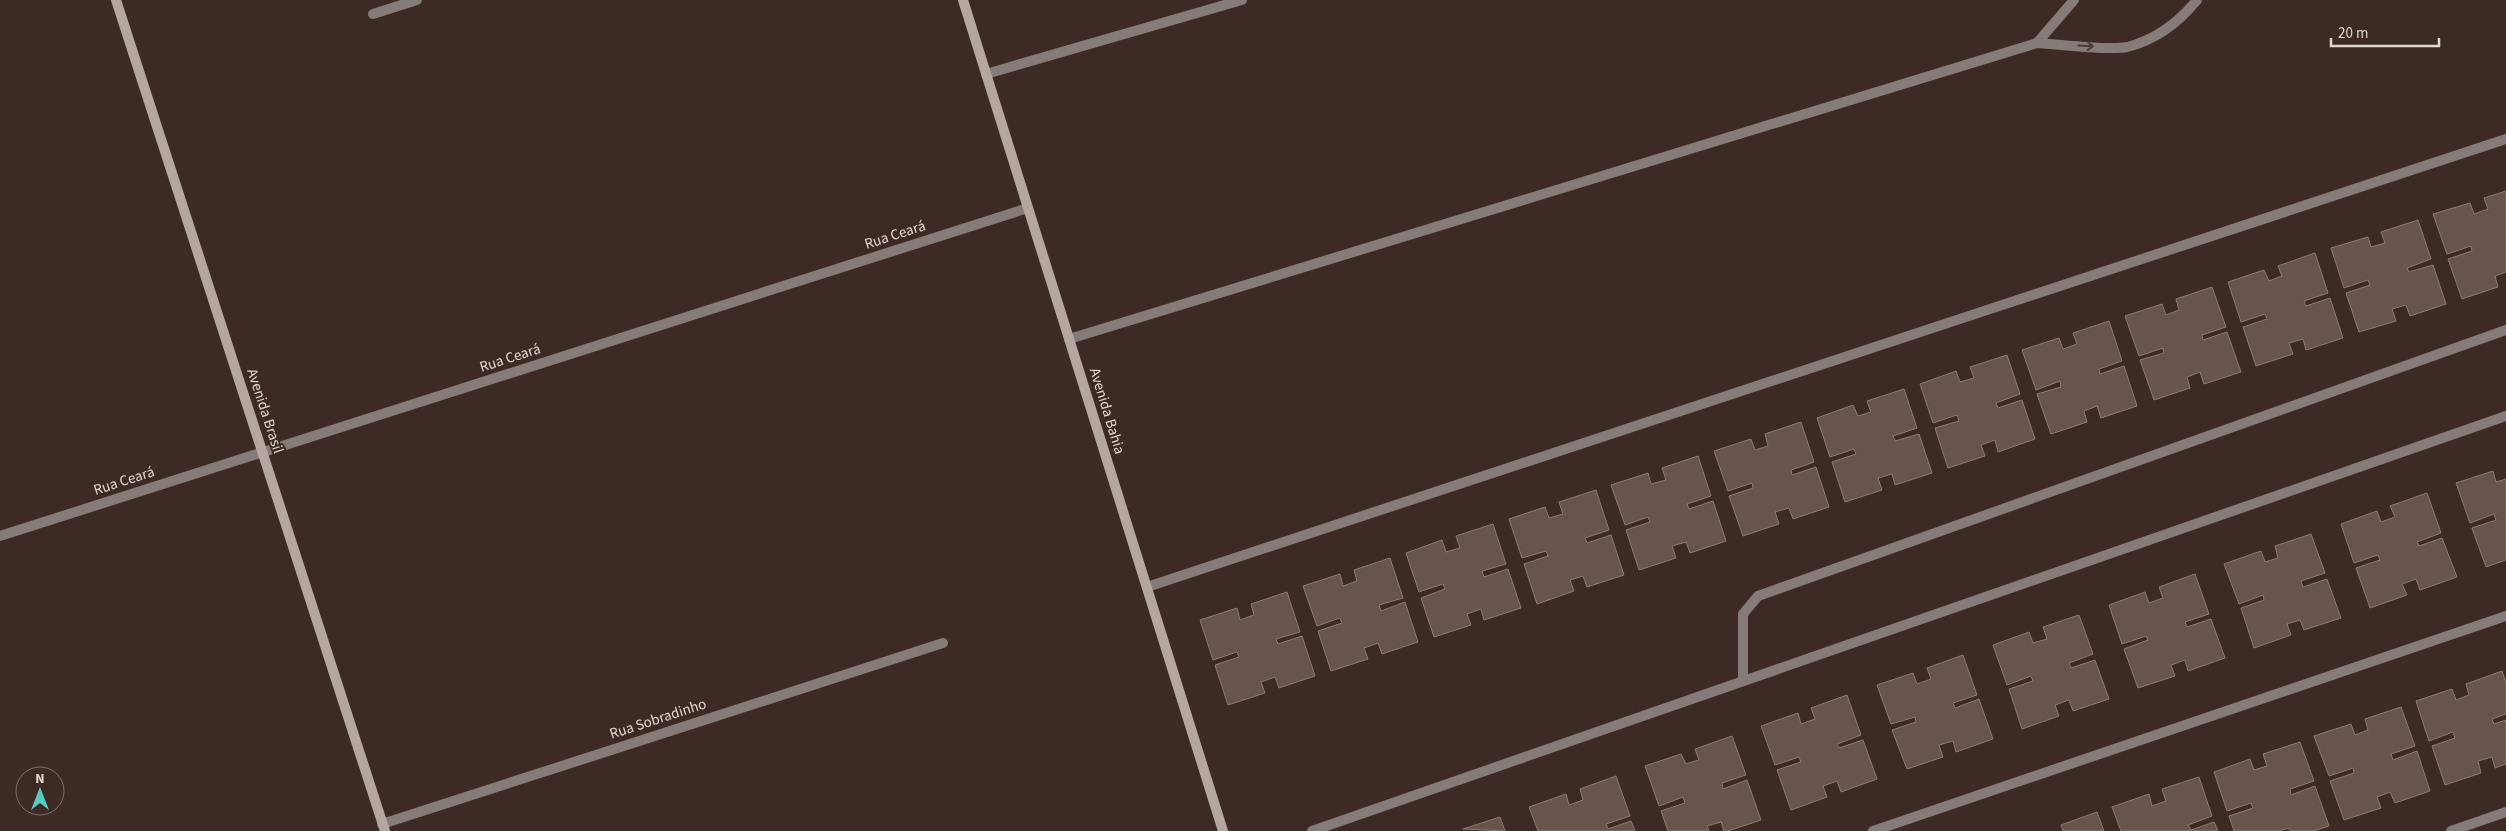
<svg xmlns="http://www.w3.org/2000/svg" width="2506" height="831" font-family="'Source Sans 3',sans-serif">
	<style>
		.building { fill: #68534d; stroke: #907a73 }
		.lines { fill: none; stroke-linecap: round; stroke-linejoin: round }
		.street { stroke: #857b78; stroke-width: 10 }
		.secondary { stroke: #b6a6a1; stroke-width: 10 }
		.oneway { stroke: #4b3a36 }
		.labels { text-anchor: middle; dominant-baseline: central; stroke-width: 4; stroke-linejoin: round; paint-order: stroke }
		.street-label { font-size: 15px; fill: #e2d6d2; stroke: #3d2a25 }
	</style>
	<rect width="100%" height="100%" fill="#3d2a25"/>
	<g class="building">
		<path d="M2506 191V272L2495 276 2498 287 2462 299 2448 259 2472 251 2471 246 2447 254 2433 214 2470 203 2474 214 2488 209 2484 198Z"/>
		<path d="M2418 220 2431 259 2407 268 2409 272 2433 265 2446 304 2410 316 2406 305 2392 309 2396 321 2359 332 2346 293 2370 285 2368 280 2344 288 2331 248 2368 237 2371 247 2385 243 2381 232Z"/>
		<path d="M2315 253 2328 293 2304 301 2306 306 2330 298 2343 338 2306 350 2303 339 2289 343 2293 354 2256 366 2243 327 2267 319 2265 314 2241 322 2228 282 2264 270 2269 281 2282 276 2278 266Z"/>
		<path d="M2212 287 2226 327 2202 335 2203 340 2227 332 2241 372 2204 384 2200 372 2187 377 2190 388 2154 400 2140 360 2164 353 2163 348 2139 356 2125 316 2162 304 2166 315 2179 310 2176 299Z"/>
		<path d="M2109 321 2122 361 2099 369 2100 374 2124 366 2137 406 2101 418 2097 406 2084 411 2087 422 2051 434 2037 394 2061 387 2060 381 2036 390 2022 350 2059 338 2063 349 2077 344 2073 333Z"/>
		<path d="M2007 355 2020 394 1996 403 1998 408 2022 400 2035 439 1998 452 1995 440 1981 445 1985 456 1948 468 1935 428 1959 421 1957 415 1933 423 1920 384 1956 371 1960 382 1974 378 1970 367Z"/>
		<path d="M1904 389 1917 428 1893 436 1895 441 1919 434 1932 473 1895 485 1892 474 1878 478 1882 490 1845 502 1832 462 1856 454 1854 449 1830 457 1817 418 1853 405 1858 416 1871 412 1867 401Z"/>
		<path d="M1801 422 1814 462 1791 470 1792 475 1816 467 1829 507 1793 519 1789 508 1775 512 1779 524 1743 536 1729 496 1753 488 1752 483 1728 491 1714 451 1751 439 1755 450 1768 446 1765 434Z"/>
		<path d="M1698 456 1711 496 1687 504 1689 509 1713 501 1726 541 1690 553 1686 542 1672 546 1676 558 1639 570 1626 530 1650 522 1648 517 1625 525 1611 485 1648 473 1651 484 1666 480 1662 468Z"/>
		<path d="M2493 471 2496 482 2506 479V560L2486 567 2472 528 2496 520 2494 514 2470 523 2456 483Z"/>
		<path d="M1596 490 1609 530 1585 538 1587 543 1611 535 1624 575 1587 587 1583 576 1570 580 1574 591 1537 604 1524 564 1548 556 1546 551 1522 558 1509 519 1545 507 1549 518 1563 514 1559 502Z"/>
		<path d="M2427 493 2441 533 2417 542 2419 546 2442 538 2457 577 2420 590 2416 579 2402 584 2407 595 2370 608 2356 568 2380 560 2378 555 2354 563 2341 524 2377 511 2381 522 2395 517 2390 506Z"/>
		<path d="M1493 524 1506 564 1482 571 1484 577 1508 569 1521 608 1484 620 1481 609 1467 614 1471 625 1434 637 1421 598 1445 589 1443 584 1419 592 1406 553 1442 540 1446 552 1460 548 1456 536Z"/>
		<path d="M2311 534 2325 573 2301 581 2303 587 2327 579 2341 618 2304 630 2300 620 2287 624 2291 635 2254 648 2241 608 2264 600 2263 595 2239 604 2224 564 2261 551 2265 562 2278 558 2275 546Z"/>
		<path d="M1390 558 1403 598 1379 605 1381 611 1405 602 1418 642 1382 654 1378 643 1364 648 1368 659 1331 671 1318 631 1342 623 1340 618 1317 626 1303 586 1340 574 1343 586 1357 581 1354 570Z"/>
		<path d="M2195 574 2209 614 2185 622 2187 627 2211 619 2225 658 2188 671 2185 660 2171 665 2175 676 2138 688 2124 649 2148 640 2146 636 2122 644 2109 605 2145 592 2149 603 2163 598 2159 587Z"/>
		<path d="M1287 592 1300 632 1276 639 1278 644 1302 636 1315 676 1279 688 1275 677 1261 682 1265 693 1228 705 1215 665 1239 657 1237 652 1213 660 1200 620 1237 608 1240 620 1254 615 1251 604Z"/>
		<path d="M2079 615 2093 654 2069 663 2071 668 2095 660 2109 699 2073 711 2069 700 2055 705 2059 716 2022 729 2009 689 2033 681 2031 676 2007 685 1993 645 2029 632 2033 643 2047 639 2043 627Z"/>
		<path d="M1963 655 1977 695 1953 703 1955 708 1979 699 1993 739 1956 752 1953 741 1939 745 1943 757 1907 769 1892 730 1916 722 1915 717 1891 724 1877 685 1913 673 1917 684 1931 679 1927 668Z"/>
		<path d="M2502 671 2506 683V714L2492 719 2494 724 2506 720V764L2495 768 2492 757 2478 761 2481 773 2445 785 2432 746 2455 738 2453 732 2429 741 2416 701 2452 689 2456 700 2469 695 2466 684Z"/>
		<path d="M1847 695 1861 735 1837 744 1839 748 1863 740 1877 779 1841 792 1837 781 1823 786 1827 797 1791 810 1777 770 1801 762 1799 757 1775 765 1761 726 1798 713 1801 724 1815 719 1811 708Z"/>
		<path d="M2401 707 2415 746 2391 754 2393 760 2417 751 2430 791 2395 803 2390 792 2377 797 2381 808 2344 820 2330 781 2354 773 2353 768 2329 776 2314 736 2351 724 2355 735 2368 730 2365 719Z"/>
		<path d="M1732 736 1746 775 1722 783 1723 789 1747 780 1761 820 1728 831H1724L1721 822 1707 826 1709 831H1668L1661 811 1685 803 1683 797 1659 806 1645 766 1681 754 1686 764 1699 760 1695 749Z"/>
		<path d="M2300 742 2314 781 2290 789 2291 795 2315 786 2329 826 2314 831H2290L2289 828 2279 831H2234L2229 816 2253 808 2251 803 2227 811 2214 772 2250 759 2254 770 2267 766 2263 754Z"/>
		<path d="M1616 776 1630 816 1606 824 1608 829 1631 821 1635 831H1538L1529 807 1566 794 1569 805 1583 800 1580 789Z"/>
		<path d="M2199 777 2212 816 2188 825 2191 830 2214 822 2218 831H2121L2112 807 2149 794 2152 806 2166 801 2162 789Z"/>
		<path d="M2097 812 2104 831H2063L2061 825Z"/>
		<path d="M1500 817 1505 831 1463 829Z"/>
	</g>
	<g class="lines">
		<g class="street">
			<path d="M373 14 417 0"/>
			<path d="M2037 43 2074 0"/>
			<path d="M986 74 1242 0"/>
			<path d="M1069 339 2037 43C2058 44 2109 51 2127 47 2155 40 2179 22 2197 0"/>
			<path d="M0 536 1028 208"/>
			<path d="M1147 587 2506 139"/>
			<path d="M1743 681V614L1758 596 2506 330"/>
			<path d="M382 824 943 643"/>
			<path d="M1312 831 2506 416"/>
			<path d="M1873 831 2506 616"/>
			<path d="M2451 831 2506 812"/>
		</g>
		<g class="secondary">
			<path d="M116 0 385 831"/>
			<path d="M963 0 1223 831"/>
		</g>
	</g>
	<defs><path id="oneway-shaft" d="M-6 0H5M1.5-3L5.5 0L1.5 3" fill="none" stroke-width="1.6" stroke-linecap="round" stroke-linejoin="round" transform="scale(1.25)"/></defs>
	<use class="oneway" href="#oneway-shaft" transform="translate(2086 46) rotate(3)"/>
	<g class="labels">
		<g class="street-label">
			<text transform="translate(895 235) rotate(-18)">Rua Ceará</text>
			<text transform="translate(510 358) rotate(-18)">Rua Ceará</text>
			<text transform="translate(265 411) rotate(72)">Avenida Brasil</text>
			<text transform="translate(1107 411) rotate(73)">Avenida Bahia</text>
			<text transform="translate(124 481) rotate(-18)">Rua Ceará</text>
			<text transform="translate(658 719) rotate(-18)">Rua Sobradinho</text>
		</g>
	</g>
	<g transform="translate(40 791)"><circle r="24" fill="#3d2a25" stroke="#7f6f6a"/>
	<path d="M0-4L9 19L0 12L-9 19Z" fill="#56cec3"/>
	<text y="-8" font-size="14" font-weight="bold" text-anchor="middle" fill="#e2d6d2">N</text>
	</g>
	<path d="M2331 38v8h108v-8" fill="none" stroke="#e2d6d2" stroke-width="2.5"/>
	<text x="2338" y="38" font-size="15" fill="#e2d6d2" stroke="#3d2a25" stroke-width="4" paint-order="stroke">20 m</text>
</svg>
